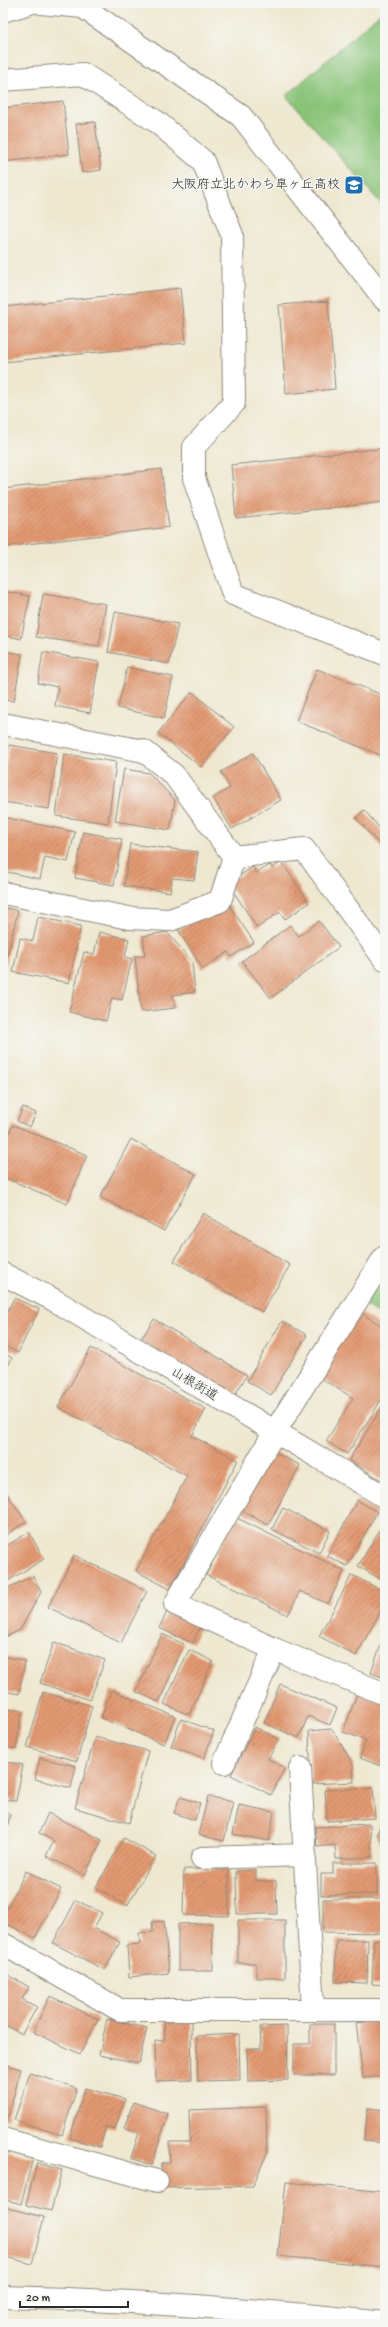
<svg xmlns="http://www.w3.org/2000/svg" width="388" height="2327" font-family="'Gochi Hand','Klee One',sans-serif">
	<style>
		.green { fill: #8ac479; stroke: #5a7852 }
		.building { fill: url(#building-hatch) }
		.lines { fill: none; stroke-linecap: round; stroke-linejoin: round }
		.minor-casing { stroke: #8d8a7e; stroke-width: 24 }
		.secondary-casing { stroke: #8d8a7e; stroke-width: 24 }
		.minor { stroke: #fff; stroke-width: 22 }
		.secondary { stroke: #fff; stroke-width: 22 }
		.labels { text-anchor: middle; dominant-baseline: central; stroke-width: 3; stroke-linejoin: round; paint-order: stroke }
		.poi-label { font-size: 13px; fill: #2b2b2b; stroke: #f6f6f2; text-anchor: end }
		.street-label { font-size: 13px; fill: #2b2b2b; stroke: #f6f6f2 }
	</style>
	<defs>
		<pattern id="building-hatch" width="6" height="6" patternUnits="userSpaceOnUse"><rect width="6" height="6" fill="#e39a72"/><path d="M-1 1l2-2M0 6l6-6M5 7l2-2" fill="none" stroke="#b87e5e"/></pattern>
	</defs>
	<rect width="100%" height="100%" fill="#f6f6f2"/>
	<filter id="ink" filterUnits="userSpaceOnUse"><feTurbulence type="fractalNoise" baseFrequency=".025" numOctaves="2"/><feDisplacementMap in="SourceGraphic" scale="8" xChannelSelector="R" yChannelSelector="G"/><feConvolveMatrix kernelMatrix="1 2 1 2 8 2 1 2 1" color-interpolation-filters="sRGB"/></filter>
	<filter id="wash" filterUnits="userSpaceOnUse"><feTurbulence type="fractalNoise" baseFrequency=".012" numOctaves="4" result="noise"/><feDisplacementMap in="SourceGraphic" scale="16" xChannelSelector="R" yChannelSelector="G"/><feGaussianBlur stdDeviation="0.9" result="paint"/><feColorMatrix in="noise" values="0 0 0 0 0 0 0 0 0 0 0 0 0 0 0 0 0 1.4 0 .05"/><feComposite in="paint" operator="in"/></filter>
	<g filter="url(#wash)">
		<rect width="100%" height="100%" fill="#efe8d0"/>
		<g class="green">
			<path d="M385 9V208L286 96Z"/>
			<path d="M385 1258V1318L363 1304Z"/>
		</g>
		<g id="blocks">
			<g class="building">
				<path d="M63 101 69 154 3 162V108Z"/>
				<path d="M95 122 101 170 82 173 76 124Z"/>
				<path d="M180 288 186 343 3 362V307Z"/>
				<path d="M328 301 335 389 286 394 279 305Z"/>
				<path d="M385 448V502L236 518 231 465Z"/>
				<path d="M161 469 169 527 3 547V489Z"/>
				<path d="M3 591 30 596 21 639 3 635Z"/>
				<path d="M43 594 106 604 99 646 36 637Z"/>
				<path d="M115 612 178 624 169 664 108 652Z"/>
				<path d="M3 651 22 654 14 701 3 700Z"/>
				<path d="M43 652 99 662 90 713 55 706 58 687 38 683Z"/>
				<path d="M127 667 173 677 164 718 118 708Z"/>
				<path d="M317 669 385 696V757L296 721Z"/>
				<path d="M192 692 234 727 201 767 158 733Z"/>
				<path d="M9 745 57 753 49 809 3 802V783Z"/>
				<path d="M253 753 281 800 232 829 213 798 230 788 221 772Z"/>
				<path d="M64 754 116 762 108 823 56 816Z"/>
				<path d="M124 769 149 773 175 800 170 830 115 821Z"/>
				<path d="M364 810 385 834V851L356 818Z"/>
				<path d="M3 817 75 832 68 862 45 857 40 879 3 871Z"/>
				<path d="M83 832 122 839 114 885 75 878Z"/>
				<path d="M130 844 198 852 194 880 172 878 170 892 124 886Z"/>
				<path d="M282 862 309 903 285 919 280 912 257 928 228 883 253 867 256 873 270 865 272 868Z"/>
				<path d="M229 905 254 942 231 957 228 952 203 969 178 930 208 911 212 916Z"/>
				<path d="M3 907 18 911 5 966 3 965Z"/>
				<path d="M38 917 81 926 69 983 13 972 20 938 33 941Z"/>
				<path d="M319 921 339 947 271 998 242 961 290 925 299 936Z"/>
				<path d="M99 932 129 939 125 957 132 959 122 1000 112 998 106 1021 69 1012 84 952 94 954Z"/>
				<path d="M167 932 192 962 195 992 173 995 175 1008 141 1012 135 956H145L143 936Z"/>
				<path d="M23 1107 36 1113 30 1127 17 1121Z"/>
				<path d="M13 1125 87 1155 67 1204 3 1177V1148Z"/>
				<path d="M131 1139 196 1174 164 1231 100 1197Z"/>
				<path d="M203 1213 290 1265 262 1312 174 1261Z"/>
				<path d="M14 1298 39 1309 18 1353 3 1345V1320Z"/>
				<path d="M358 1311 385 1328V1394L347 1454 326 1441 353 1398 317 1376Z"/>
				<path d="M154 1319 247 1375 233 1398 140 1341Z"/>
				<path d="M282 1321 307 1335 271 1395 247 1381Z"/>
				<path d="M91 1348 206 1409 192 1436 238 1460 170 1589 136 1571 187 1476 58 1407Z"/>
				<path d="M3 1353 12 1358 3 1376Z"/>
				<path d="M385 1402V1474L381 1480 349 1460Z"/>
				<path d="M270 1450 300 1465 268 1525 239 1509Z"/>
				<path d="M6 1492 26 1522 3 1537V1494Z"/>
				<path d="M357 1500 377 1512 347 1566 327 1556Z"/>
				<path d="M283 1508 330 1531 319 1553 272 1529Z"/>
				<path d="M235 1517 344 1571 328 1604 300 1591 288 1615 206 1575Z"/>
				<path d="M385 1521V1582L358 1566Z"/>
				<path d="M29 1532 44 1559 3 1584V1548Z"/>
				<path d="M74 1555 147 1591 121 1643 48 1607Z"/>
				<path d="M352 1575 385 1592V1603L356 1656 319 1636Z"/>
				<path d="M33 1576 41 1592 20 1630 3 1638V1590Z"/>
				<path d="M169 1608 202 1623 193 1643 159 1628Z"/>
				<path d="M385 1633V1678L371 1673Z"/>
				<path d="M162 1634 184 1644 159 1702 136 1692Z"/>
				<path d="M54 1642 105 1660 90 1700 40 1683Z"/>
				<path d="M189 1650 213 1661 189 1715 164 1704Z"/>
				<path d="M3 1656 25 1661 19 1694 3 1691Z"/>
				<path d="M280 1684 337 1708 330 1725 308 1716 299 1738 264 1723Z"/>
				<path d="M111 1690 175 1716 164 1744 101 1718Z"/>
				<path d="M358 1691 385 1700 384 1767 360 1758 366 1740 343 1732Z"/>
				<path d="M43 1692 92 1706 77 1761 27 1747Z"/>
				<path d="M3 1708 22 1711 16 1749 3 1747Z"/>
				<path d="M181 1719 214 1731 204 1758 171 1746Z"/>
				<path d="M255 1727 279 1739 268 1759 285 1768 271 1795 231 1775Z"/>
				<path d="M332 1729 353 1764 354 1782 311 1784 309 1731Z"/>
				<path d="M95 1737 148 1751 129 1823 75 1808Z"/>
				<path d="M40 1758 76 1766 71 1788 35 1779Z"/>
				<path d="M3 1761 23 1765 16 1801 3 1799Z"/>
				<path d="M373 1788 375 1818 327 1821 325 1790Z"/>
				<path d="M208 1796 233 1802 224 1841 198 1835Z"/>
				<path d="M180 1797 200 1803 195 1820 174 1813Z"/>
				<path d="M239 1805 274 1812 269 1841 233 1834Z"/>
				<path d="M385 1812V1849L377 1834Z"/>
				<path d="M3 1813 10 1814 4 1844H3Z"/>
				<path d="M48 1813 102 1840 85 1875 46 1856 54 1841 39 1833Z"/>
				<path d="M370 1824 372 1857 336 1859 335 1845 317 1847 315 1827Z"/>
				<path d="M124 1838 156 1856 127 1906 96 1887Z"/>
				<path d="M333 1863H377V1894L321 1895V1874H333Z"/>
				<path d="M184 1869 229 1870V1916L183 1915Z"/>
				<path d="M256 1870V1881H276L277 1914H237L236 1871Z"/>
				<path d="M26 1871 61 1889 35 1938 3 1922V1916Z"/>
				<path d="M323 1899H385V1933L323 1932Z"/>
				<path d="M76 1900 102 1913 94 1928 120 1942 105 1970 53 1943Z"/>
				<path d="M238 1920H285V1978H256V1963H238Z"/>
				<path d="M164 1921 169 1973 129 1977 127 1945 140 1944 139 1933 153 1932 152 1922Z"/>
				<path d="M212 1923 213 1971H178V1924Z"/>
				<path d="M336 1940H368L367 1983 335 1982Z"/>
				<path d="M374 1940 385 1941V1985L372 1984Z"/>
				<path d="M3 1972 29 1987 22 1999 37 2007 22 2034 3 2024Z"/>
				<path d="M50 1996 98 2019 80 2054 33 2032Z"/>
				<path d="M107 2019 147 2028 139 2063 99 2055Z"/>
				<path d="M382 2020 385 2041V2076L363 2078 356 2023Z"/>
				<path d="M191 2021 192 2080 156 2081 155 2041 165 2040 164 2022Z"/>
				<path d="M310 2024H334V2075H294V2044H310Z"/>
				<path d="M287 2026 288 2080 248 2081 247 2049H261L260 2027Z"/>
				<path d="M239 2034 240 2080 198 2081 197 2036Z"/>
				<path d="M3 2064 21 2069 7 2120 3 2119Z"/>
				<path d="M30 2073 77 2088 62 2135 14 2120Z"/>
				<path d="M85 2088 125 2099 115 2129 106 2126 100 2147 70 2138Z"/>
				<path d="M133 2102 168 2114 152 2165 131 2158 139 2133 124 2129Z"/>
				<path d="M266 2107 267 2153 253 2186 162 2188 161 2163H170L169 2142H190L189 2110Z"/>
				<path d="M368 2108 385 2110V2143L364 2141Z"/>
				<path d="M8 2151 33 2158 21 2204 3 2199V2169Z"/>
				<path d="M37 2163 62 2170 51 2211 26 2205Z"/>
				<path d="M286 2182 385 2192V2267L278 2256Z"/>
				<path d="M3 2207 44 2217 32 2264 3 2256Z"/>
			</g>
		</g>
	</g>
	<g filter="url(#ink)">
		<use href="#blocks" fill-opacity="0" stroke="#8d8a7e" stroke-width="1"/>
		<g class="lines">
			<defs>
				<g id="minor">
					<path d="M41 3 83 7 241 116 385 300"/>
					<path d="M3 11 30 3"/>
					<path d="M3 80 83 74 157 122 203 161 232 235 234 403 194 447V478L233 594 385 654"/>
					<path d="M3 724 144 751 174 775 234 857 220 901 170 920 129 918 3 893"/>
					<path d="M234 857 304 849 385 960"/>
					<path d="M385 1256 274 1433 175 1604 274 1649 385 1694"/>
					<path d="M3 1274 54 1300 385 1497"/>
					<path d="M224 1763 274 1649"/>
					<path d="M300 1768 313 2010"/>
					<path d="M202 1858 305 1855"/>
					<path d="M3 1944 120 2010H385"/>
					<path d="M3 2139 157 2181"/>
				</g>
				<path id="secondary" d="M3 2297C131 2300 258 2309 385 2323"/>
			</defs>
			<use href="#minor" class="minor-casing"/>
			<use href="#secondary" class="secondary-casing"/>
			<use href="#minor" class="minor"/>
			<use href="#secondary" class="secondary"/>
		</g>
	</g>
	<defs>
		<symbol id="school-square" viewBox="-11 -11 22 22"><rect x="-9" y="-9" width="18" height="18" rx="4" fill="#1f6fb2" stroke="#f6f6f2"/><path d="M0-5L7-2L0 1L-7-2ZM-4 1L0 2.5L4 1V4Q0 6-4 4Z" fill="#fff"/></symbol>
	</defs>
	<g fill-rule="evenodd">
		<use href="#school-square" x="343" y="174" width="22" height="22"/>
	</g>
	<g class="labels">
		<g class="poi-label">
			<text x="340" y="185">大阪府立北かわち皐ヶ丘高校</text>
		</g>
		<g class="street-label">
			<text transform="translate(194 1385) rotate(31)">山根街道</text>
		</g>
	</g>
	<rect width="388" height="2327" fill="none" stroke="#f6f6f2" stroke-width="16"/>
	<path d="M20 2301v6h108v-6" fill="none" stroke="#2b2b2b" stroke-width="2"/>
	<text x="26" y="2301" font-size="12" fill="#2b2b2b" stroke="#f6f6f2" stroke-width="3" paint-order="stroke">20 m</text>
</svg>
